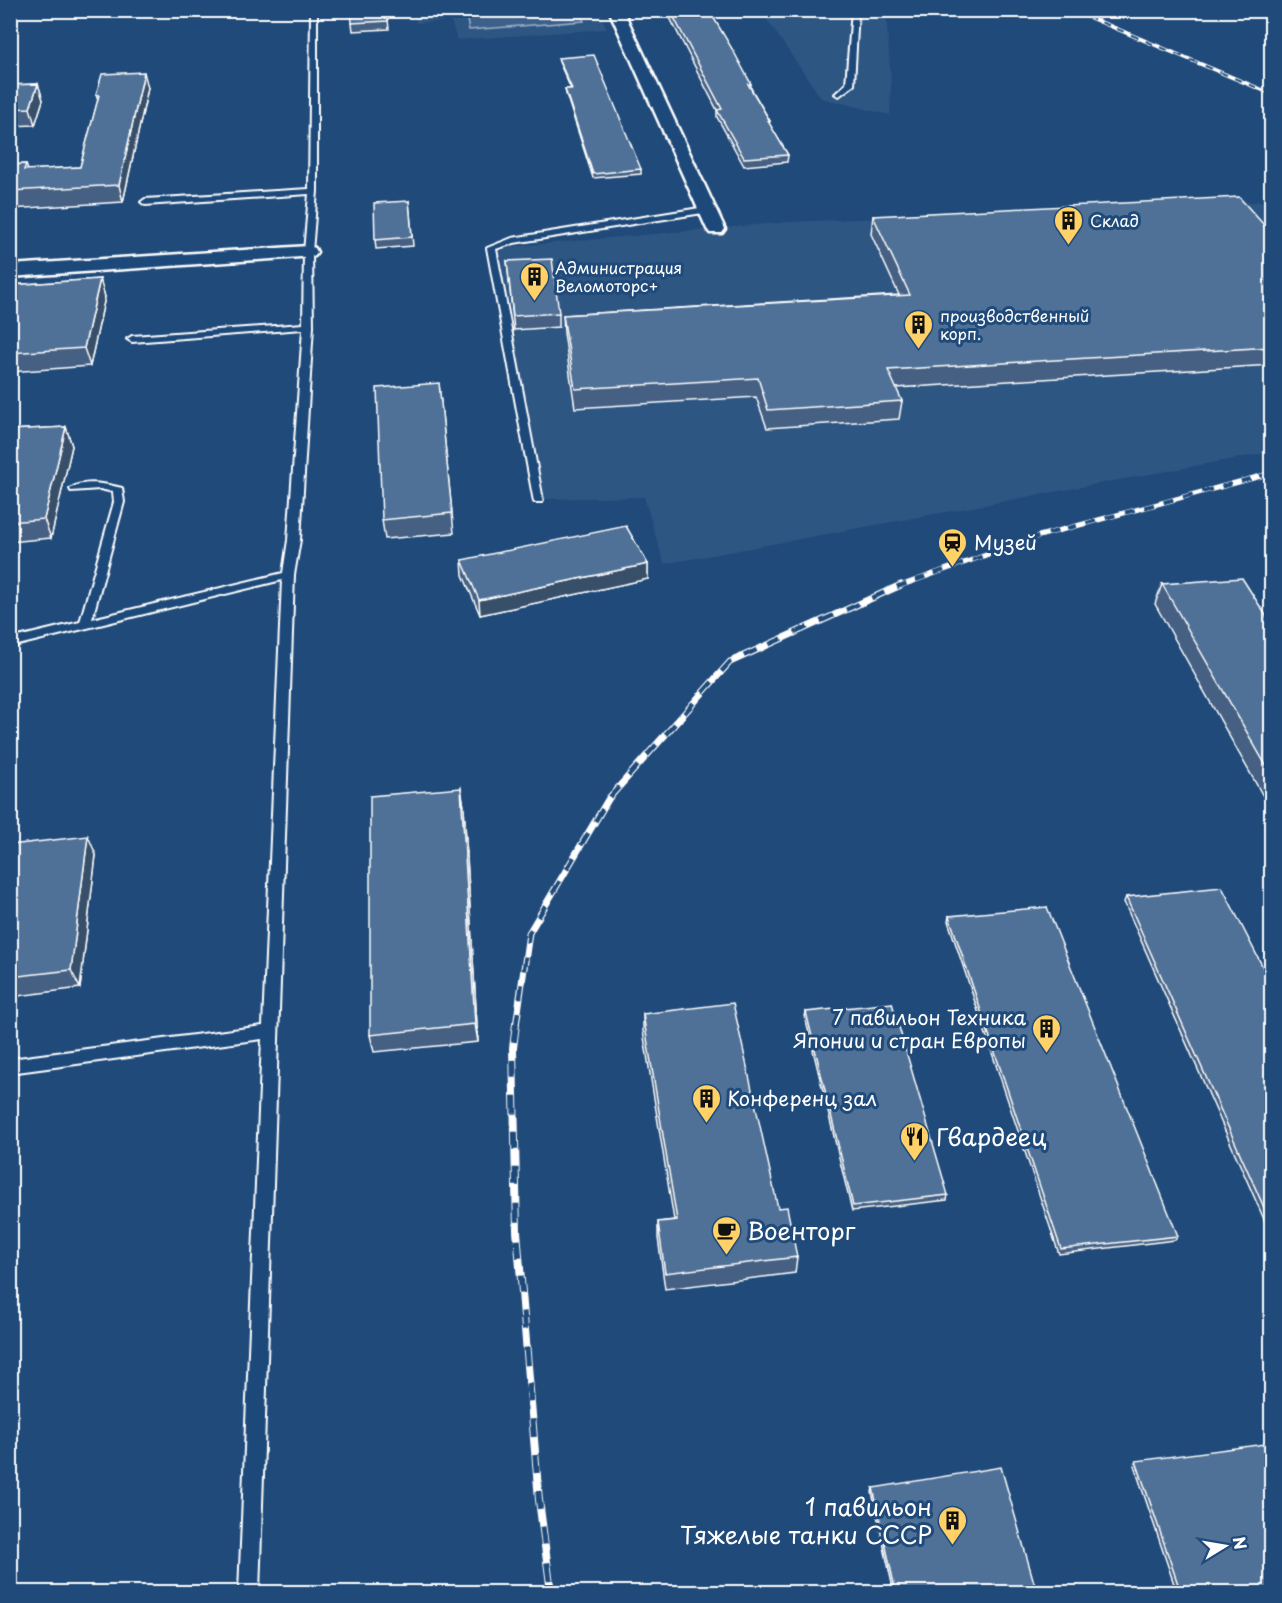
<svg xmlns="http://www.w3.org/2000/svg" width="1282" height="1603" font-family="'Playpen Sans',sans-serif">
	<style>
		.built { fill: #2e5683 }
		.green { fill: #3c618b; stroke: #9eb0c5; stroke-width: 1.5 }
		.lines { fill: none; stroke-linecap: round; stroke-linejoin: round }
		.service-casing { stroke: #fff; stroke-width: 4 }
		.minor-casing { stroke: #fff; stroke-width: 5 }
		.service { fill: #1f4a7a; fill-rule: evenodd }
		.minor { fill: #1f4a7a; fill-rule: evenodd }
		.rail-far3-casing { stroke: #fff; stroke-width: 4 }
		.rail-far2-casing { stroke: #fff; stroke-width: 5 }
		.rail-far1-casing { stroke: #fff; stroke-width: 7 }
		.rail-casing { stroke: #fff; stroke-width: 8 }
		.rail-far3 { stroke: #1f4a7a; stroke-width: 2; stroke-dasharray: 8; stroke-linecap: butt }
		.rail-far2 { stroke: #1f4a7a; stroke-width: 4; stroke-dasharray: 10; stroke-linecap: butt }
		.rail-far1 { stroke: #1f4a7a; stroke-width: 4.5; stroke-dasharray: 14; stroke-linecap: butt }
		.rail { stroke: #1f4a7a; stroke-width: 6; stroke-dasharray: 18; stroke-linecap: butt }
		.wall { fill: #456182; stroke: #fff; stroke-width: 1.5 }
		.shaded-wall { fill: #384f6a; stroke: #fff; stroke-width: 1.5 }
		.building { fill: #507197; stroke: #fff; stroke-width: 1.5 }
		.labels { text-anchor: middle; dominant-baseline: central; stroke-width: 6; stroke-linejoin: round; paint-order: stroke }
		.far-poi-label { font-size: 16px; fill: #fff; stroke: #1f4a7a; text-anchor: start }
		.poi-label { font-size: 20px; fill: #fff; stroke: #1f4a7a; text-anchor: start }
		.near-poi-label { font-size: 24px; fill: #fff; stroke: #1f4a7a; text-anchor: start }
	</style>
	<rect width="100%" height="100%" fill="#1f4a7a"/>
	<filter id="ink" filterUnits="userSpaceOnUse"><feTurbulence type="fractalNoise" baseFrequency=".0167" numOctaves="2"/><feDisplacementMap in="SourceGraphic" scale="12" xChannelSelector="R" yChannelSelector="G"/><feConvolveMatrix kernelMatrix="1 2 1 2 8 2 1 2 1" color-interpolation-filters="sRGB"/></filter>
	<g filter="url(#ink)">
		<g class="built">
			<path d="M414 11H599L607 29 457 40 451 21 416 23Z"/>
			<path d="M761 11H886L891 83 890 115 821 98Z"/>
			<path d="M1271 201V452L664 564 644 497 545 499 498 253 508 247 789 222Z"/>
		</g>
		<path class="green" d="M465 11H579L584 21 469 30Z"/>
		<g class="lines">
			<defs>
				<g id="service">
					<path d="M311 10H317V191L312 252 313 326 300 540 294 575 259 1592H239L262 1039 10 1073V1059L263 1026 282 580 10 647V639L80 622 114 502 113 492 100 489 71 491 70 489C83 479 107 484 122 488L124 502 92 619 283 573 288 540 303 329 132 342 127 339 132 336 303 324 304 252 309 194 145 205 141 202 145 199 309 189Z"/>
					<path d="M852 10H858L854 85 839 96 835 94 846 84Z"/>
					<path d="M706 207 710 210 709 212 514 243 496 249 543 500 542 502H534L487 248 512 238Z"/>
				</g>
				<g id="minor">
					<path d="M609 10H623L725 229 722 233H710L707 229Z"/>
					<path d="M308 246 315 248 317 252 315 256 10 277V265Z"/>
				</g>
			</defs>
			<use href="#service" class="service-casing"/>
			<use href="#minor" class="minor-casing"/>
			<use href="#service" class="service"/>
			<use href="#minor" class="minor"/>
			<defs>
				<path id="rail-far3" d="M1072 10 1272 94"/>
				<path id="rail-far2" d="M897 587 1039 536 1272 473"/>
				<path id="rail-far1" d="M516 1026 529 933 609 798 730 662 901 585"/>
				<path id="rail" d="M516 1024 513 1048 517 1231 539 1500 551 1592"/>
			</defs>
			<use href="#rail-far3" class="rail-far3-casing"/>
			<use href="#rail-far2" class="rail-far2-casing"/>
			<use href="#rail-far1" class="rail-far1-casing"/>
			<use href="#rail" class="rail-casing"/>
			<use href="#rail-far3" class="rail-far3"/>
			<use href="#rail-far2" class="rail-far2"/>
			<use href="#rail-far1" class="rail-far1"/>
			<use href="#rail" class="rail"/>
		</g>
		<g class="wall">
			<path d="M387 10 389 29 353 31 352 23Z"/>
			<path d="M666 10H709L751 84V88L770 121 769 124 788 155 787 162 744 166 717 117V110Z"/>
			<path d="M558 58 641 169V174L593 178 566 94 565 89H571L559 62Z"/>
			<path d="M38 84 43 100 35 125 10 126V85Z"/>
			<path d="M148 88 123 202 10 209V165L26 164 28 170 80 167 98 100 96 95Z"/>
			<path d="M409 201 413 246 376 249 375 240Z"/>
			<path d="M873 216 1272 234V365L896 388 902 401 899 419 767 428 756 397 575 408 564 333 563 315 899 295 871 234Z"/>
			<path d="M507 261 559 313V327L514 330Z"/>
			<path d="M100 279 105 297 90 366 10 372V285Z"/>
			<path d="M439 383 454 533 385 539 382 520Z"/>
			<path d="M66 427 72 446 51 538 10 542V430Z"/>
			<path d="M462 560 648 564V579L480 615 463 575Z"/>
			<path d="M1162 584 1272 625V812L1155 604Z"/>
			<path d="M461 788 464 807 478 1042 374 1052 370 1035Z"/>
			<path d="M10 845 96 855 80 988 10 997Z"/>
			<path d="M1126 897 1272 985V1225L1267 1226 1124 902Z"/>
			<path d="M949 916 1178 1236 1175 1240 1059 1254 948 921Z"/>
			<path d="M806 1012 948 1195 947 1200 852 1211 805 1017Z"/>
			<path d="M643 1014 778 1208 797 1257 795 1273 665 1289 658 1238V1222L674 1220 643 1031Z"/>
			<path d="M1136 1461 1272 1593H1177L1134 1465Z"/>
			<path d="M873 1488 1037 1593H894L872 1492Z"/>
		</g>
		<g class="shaded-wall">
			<path d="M144 72 148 88 123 202 119 185Z"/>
			<path d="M38 84 43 100 35 125 30 108Z"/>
			<path d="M100 279 105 297 90 366 84 348Z"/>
			<path d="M66 427 72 446 51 538 44 519Z"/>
			<path d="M648 564V579L480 615 479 600Z"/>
			<path d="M461 788 464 807 478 1042 475 1024Z"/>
			<path d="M88 836 96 855 80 988 71 970Z"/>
		</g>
		<g class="building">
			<path d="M351 10H387L388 21 352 23Z"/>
			<path d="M670 10H709L734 52 751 84H748L770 121H768L788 155 744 158 717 110 722 109Z"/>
			<path d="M594 55 641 169 593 174 565 89H572L558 58Z"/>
			<path d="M144 72 119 185 10 191V165L26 164 24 170 80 167 99 95H96L102 74Z"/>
			<path d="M38 84 30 108 10 109V85Z"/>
			<path d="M1239 197 1272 234V347L888 370 902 401 768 410 758 378 575 389 563 315 910 295 873 216Z"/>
			<path d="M409 201 412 237 375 240 374 203Z"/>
			<path d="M552 259 559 313 513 316 507 261Z"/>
			<path d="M100 279 84 348 10 353V285Z"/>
			<path d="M439 383 452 513 382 520 377 388Z"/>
			<path d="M66 427 44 519 10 522V430Z"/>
			<path d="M626 526 648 564 479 600 462 560Z"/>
			<path d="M1242 578 1272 625V776L1162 584Z"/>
			<path d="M461 788 475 1024 370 1035V796Z"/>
			<path d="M88 836 71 970 10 977V845Z"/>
			<path d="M1222 887 1272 985V1221H1270L1126 897Z"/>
			<path d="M1047 907 1178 1236 1061 1249 949 916Z"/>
			<path d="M733 1003 778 1208 787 1207 797 1257 665 1273 658 1222 677 1220 643 1014Z"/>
			<path d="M892 1003 948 1195 853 1206 806 1012Z"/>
			<path d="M1265 1444 1272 1461V1593H1181L1136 1461Z"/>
			<path d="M1001 1467 1037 1593H896L873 1488Z"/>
		</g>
	</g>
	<defs>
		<symbol id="building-pin" viewBox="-11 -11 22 30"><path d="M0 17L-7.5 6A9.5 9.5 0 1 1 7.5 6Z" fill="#ffd166" stroke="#1f4a7a"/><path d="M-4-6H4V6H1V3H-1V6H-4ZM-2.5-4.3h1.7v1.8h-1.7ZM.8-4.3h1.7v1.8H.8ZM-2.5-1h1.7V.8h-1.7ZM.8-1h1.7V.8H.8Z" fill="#111"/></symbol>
		<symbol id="station-pin" viewBox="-11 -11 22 30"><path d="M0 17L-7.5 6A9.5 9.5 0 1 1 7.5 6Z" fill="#ffd166" stroke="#1f4a7a"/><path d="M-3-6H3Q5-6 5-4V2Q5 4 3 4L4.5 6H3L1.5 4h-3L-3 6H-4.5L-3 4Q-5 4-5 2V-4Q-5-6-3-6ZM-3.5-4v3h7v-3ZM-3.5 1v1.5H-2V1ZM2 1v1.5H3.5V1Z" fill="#111"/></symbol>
		<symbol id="restaurant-pin" viewBox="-11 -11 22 30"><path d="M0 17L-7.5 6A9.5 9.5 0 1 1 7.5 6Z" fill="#ffd166" stroke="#1f4a7a"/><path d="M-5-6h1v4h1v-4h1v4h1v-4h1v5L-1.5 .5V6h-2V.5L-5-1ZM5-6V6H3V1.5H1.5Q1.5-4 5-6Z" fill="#111"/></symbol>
		<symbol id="cafe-pin" viewBox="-11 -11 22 30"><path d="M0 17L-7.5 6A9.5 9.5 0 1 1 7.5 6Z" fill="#ffd166" stroke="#1f4a7a"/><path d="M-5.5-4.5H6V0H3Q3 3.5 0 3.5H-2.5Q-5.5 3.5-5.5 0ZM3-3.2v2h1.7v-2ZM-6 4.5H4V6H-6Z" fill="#111"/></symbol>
	</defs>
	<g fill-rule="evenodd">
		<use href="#building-pin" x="1052" y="204" width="33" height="45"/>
		<use href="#building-pin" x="518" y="260" width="33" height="45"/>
		<use href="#building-pin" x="902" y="308" width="33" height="45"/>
		<use href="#station-pin" x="936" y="526" width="33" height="45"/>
		<use href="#building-pin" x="1030" y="1012" width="33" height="45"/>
		<use href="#building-pin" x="690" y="1082" width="33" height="45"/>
		<use href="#restaurant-pin" x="898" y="1120" width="33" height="45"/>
		<use href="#cafe-pin" x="710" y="1214" width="33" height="45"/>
		<use href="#building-pin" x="936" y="1504" width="33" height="45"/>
	</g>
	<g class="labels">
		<g class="far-poi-label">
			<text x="1090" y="220">Склад</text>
			<text x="555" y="267">Администрация<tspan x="555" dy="18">Веломоторс+</tspan></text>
			<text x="940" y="315">производственный<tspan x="940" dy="18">корп.</tspan></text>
		</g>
		<g class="poi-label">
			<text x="974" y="542">Музей</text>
			<text x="1026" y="1017" text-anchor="end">7 павильон Техника<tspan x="1026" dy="23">Японии и стран Европы</tspan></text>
			<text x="727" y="1098">Конференц зал</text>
		</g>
		<g class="near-poi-label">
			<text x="936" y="1136">Гвардеец</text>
			<text x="747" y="1230">Военторг</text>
			<text x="932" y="1506" text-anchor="end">1 павильон<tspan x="932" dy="28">Тяжелые танки СССР</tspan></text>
		</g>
	</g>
	<rect width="1282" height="1603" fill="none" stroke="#1f4a7a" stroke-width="36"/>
	<rect x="18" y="18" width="1246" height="1567" fill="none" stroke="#fff" stroke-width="2" filter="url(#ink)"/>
	<g transform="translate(1225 1546) rotate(79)" stroke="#1f4a7a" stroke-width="4.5" paint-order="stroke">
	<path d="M0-4.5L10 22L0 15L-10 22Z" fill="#ffffff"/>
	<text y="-9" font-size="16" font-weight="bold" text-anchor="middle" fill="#ffffff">N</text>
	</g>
</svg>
